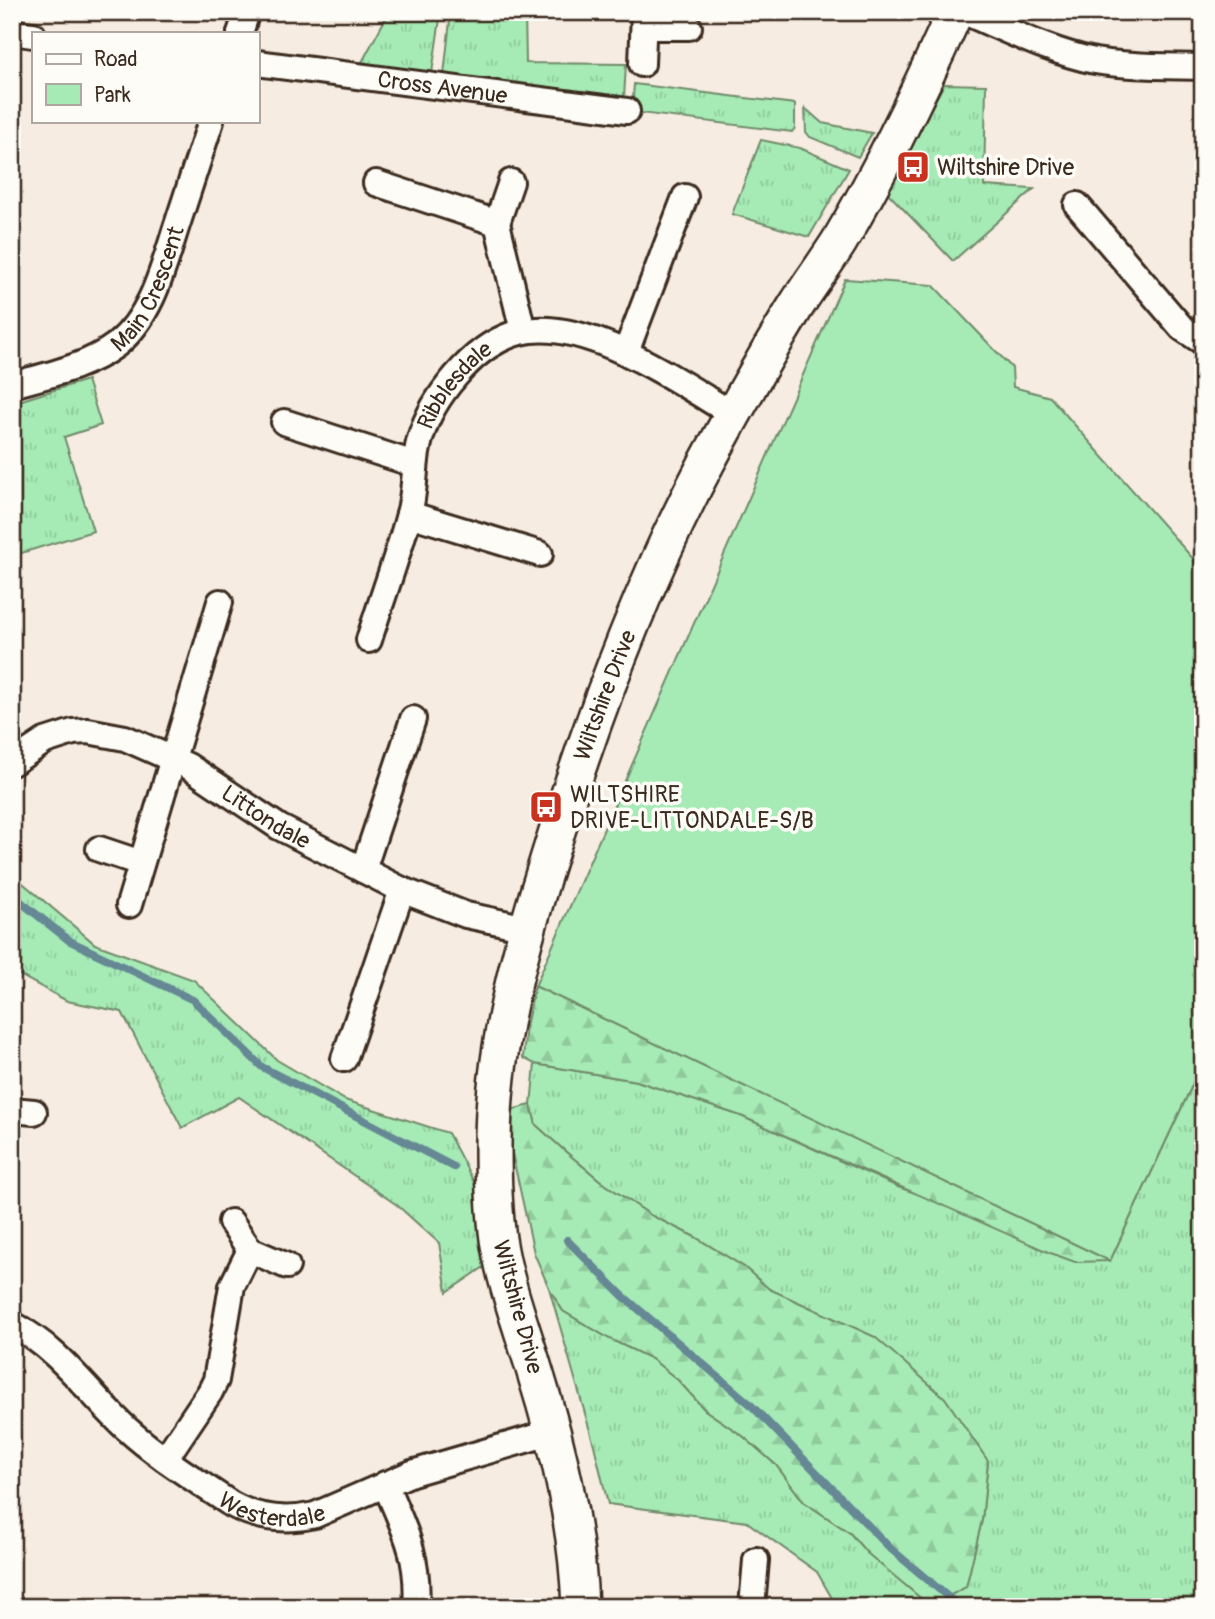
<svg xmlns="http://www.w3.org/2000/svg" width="1215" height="1619" font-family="Pangolin,sans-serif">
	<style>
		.grass { fill: url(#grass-tufts); stroke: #708a6a; stroke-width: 2 }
		.forest { fill: url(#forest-firs); stroke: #708a6a; stroke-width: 2 }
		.green { fill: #a6ebb6; stroke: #708a6a; stroke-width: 2 }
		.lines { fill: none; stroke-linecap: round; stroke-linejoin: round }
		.stream { stroke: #658894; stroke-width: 8 }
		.street-casing { stroke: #3b2a1e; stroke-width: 30 }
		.secondary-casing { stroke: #3b2a1e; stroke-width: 40 }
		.street { stroke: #fdfcf7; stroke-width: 24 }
		.secondary { stroke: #fdfcf7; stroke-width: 35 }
		.labels { text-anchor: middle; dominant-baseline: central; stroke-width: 7; stroke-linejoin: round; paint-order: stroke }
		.street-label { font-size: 23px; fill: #3b2a1e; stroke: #fdfcf7 }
		.poi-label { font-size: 23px; fill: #3b2a1e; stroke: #fdfcf7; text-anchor: start }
	</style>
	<defs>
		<pattern id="grass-tufts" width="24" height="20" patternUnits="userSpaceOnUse" patternTransform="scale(1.75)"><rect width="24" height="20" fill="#a6ebb6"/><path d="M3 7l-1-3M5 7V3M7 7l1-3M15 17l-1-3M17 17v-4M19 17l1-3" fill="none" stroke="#90ca9c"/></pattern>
		<pattern id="forest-firs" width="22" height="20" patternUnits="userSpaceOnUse" patternTransform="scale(1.75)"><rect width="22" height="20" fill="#a6ebb6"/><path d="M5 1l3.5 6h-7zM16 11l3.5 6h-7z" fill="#90ca9c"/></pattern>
	</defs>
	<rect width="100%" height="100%" fill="#f6ece1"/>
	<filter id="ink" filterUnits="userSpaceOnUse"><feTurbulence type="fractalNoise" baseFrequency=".0143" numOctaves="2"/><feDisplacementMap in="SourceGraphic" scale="14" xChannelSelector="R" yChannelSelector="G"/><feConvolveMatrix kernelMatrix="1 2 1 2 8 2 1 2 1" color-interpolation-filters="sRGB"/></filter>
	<g filter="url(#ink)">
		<g class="grass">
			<path d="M389 12H441L432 73 361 64Z"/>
			<path d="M451 12H525L526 63 626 64 624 98 444 75Z"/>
			<path d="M634 84 795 104V128L792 132 632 112Z"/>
			<path d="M944 84 986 85 984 186 1034 189 953 261 887 192Z"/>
			<path d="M805 108 822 123 872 133 858 157 810 137 806 132Z"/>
			<path d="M761 140 800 148 849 169 809 237 732 214Z"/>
			<path d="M87 380 101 425 64 437 93 531 12 556V403Z"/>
			<path d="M12 874 95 944 194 980 277 1060 345 1100 448 1133 477 1188 487 1265 447 1292 439 1243 397 1205 239 1097 182 1128 122 1012 67 1001 12 971Z"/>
			<path d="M1203 1062V1607H837L817 1572 747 1522 608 1504 594 1445 549 1288 563 1311 610 1339 652 1359 678 1380 705 1410 743 1436 776 1465 804 1502 850 1533 867 1553 966 1587 982 1520 988 1461 875 1337 769 1289 744 1267 695 1237 652 1216 603 1183 566 1152 536 1125 531 1105 535 1064 637 1081 741 1116 898 1187 1110 1261Z"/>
		</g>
		<g class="forest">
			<path d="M535 986 1110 1261 1075 1262 1048 1252 741 1116 637 1081 535 1064 523 1058 526 1026Z"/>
			<path d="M531 1105 536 1125 566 1152 603 1183 652 1216 695 1237 744 1267 769 1289 875 1337 945 1398 988 1461 982 1520 966 1587 930 1606 867 1553 850 1533 804 1502 776 1465 743 1436 705 1410 678 1380 652 1359 610 1339 563 1311 549 1288 534 1253 508 1135 514 1109Z"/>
		</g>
		<path class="green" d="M845 279 933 285 1012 368 1013 387 1050 397 1203 570V1062L1110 1261 535 986Z"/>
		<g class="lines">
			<g class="stream">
				<path d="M12 895 70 941 193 1000 262 1067 454 1167"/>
				<path d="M567 1240 623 1296 750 1404 891 1549 960 1607"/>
			</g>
			<defs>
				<g id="street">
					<path d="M964 12C1007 30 1050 52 1095 61 1130 67 1167 66 1203 67"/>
					<path d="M644 27H689"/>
					<path d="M12 32 33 35"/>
					<path d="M240 33 247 12"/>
					<path id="s1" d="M257 63 627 111"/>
					<path d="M642 64 644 12"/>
					<path d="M376 183 497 223 523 331"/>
					<path d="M1077 205 1182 328 1203 342"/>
					<path d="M497 223 511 182"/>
					<path d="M626 352 685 197"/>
					<path id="s2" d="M12 385C47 375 87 367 116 345 153 316 164 264 178 222 189 189 200 155 211 121"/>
					<path d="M284 422 414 464"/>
					<path d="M409 514 540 554"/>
					<path id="s3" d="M369 640C382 598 398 556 409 514 417 486 412 458 423 430 431 407 446 386 463 368 479 351 497 338 520 332 586 316 680 383 734 415"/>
					<path id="s4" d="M12 763 45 741 73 732 88 731 125 738 188 766 279 827 402 890 466 915 527 928"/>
					<path d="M99 849 141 863"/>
					<path d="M363 870 413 719"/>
					<path d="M129 905 220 602"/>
					<path d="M344 1059 402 890"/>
					<path d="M12 1110 34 1112"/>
					<path d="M231 1222 250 1250 287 1266"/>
					<path id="s5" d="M12 1324C60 1349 88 1393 127 1429 159 1458 196 1480 231 1504 258 1519 285 1522 315 1515L412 1473 553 1432"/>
					<path d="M165 1459 210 1392 216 1380 232 1286 250 1250"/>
					<path d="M385 1484C404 1528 420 1557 416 1607"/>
					<path d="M752 1607 756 1560"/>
				</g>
				<g id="secondary">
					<path id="s6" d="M580 1607C577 1526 559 1449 535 1372 522 1328 505 1284 498 1239 494 1209 493 1176 493 1145 493 1047 519 953 548 860 589 727 641 586 707 462 735 410 765 357 796 306 810 284 825 264 839 242 883 168 920 90 955 12"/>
				</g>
			</defs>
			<use href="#street" class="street-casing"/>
			<use href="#secondary" class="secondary-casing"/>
			<use href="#street" class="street"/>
			<use href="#secondary" class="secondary"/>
		</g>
	</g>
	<defs>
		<symbol id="bus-square" viewBox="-11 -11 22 22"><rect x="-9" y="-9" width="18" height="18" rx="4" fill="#c8321e" stroke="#fdfcf7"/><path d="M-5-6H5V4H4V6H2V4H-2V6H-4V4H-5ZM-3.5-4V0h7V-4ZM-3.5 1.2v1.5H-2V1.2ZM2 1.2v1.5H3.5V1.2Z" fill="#fff"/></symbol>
	</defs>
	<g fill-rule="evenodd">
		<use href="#bus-square" x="894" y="148" width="38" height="38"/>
		<use href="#bus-square" x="527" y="788" width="38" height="38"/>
	</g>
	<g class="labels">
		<g class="street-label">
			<text stroke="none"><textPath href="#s1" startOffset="187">Cross Avenue</textPath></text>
			<text stroke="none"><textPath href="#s2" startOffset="178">Main Crescent</textPath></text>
			<text stroke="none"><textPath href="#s3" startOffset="273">Ribblesdale</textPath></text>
			<text stroke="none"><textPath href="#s6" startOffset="938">Wiltshire Drive</textPath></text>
			<text stroke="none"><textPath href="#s4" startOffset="284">Littondale</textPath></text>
			<text transform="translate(518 1307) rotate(75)">Wiltshire Drive</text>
			<text stroke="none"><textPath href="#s5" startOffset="327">Westerdale</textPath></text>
		</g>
		<g class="poi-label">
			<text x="937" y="167">Wiltshire Drive</text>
			<text x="570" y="794">WILTSHIRE<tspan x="570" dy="26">DRIVE-LITTONDALE-S/B</tspan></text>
		</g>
	</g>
	<rect width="1215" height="1619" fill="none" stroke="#fdfcf7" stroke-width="42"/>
	<rect x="21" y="21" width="1173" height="1577" fill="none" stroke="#3b2a1e" stroke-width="2.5" filter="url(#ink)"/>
	<rect x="32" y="32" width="228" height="91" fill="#fdfcf7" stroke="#afa8a0" stroke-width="2"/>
	<rect x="46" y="54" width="35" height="10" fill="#fdfcf7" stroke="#afa8a0" stroke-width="2"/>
	<text x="94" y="66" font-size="21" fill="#3b2a1e">Road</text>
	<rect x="46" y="84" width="35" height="21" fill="#a6ebb6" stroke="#afa8a0" stroke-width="2"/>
	<text x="94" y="102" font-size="21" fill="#3b2a1e">Park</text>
</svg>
